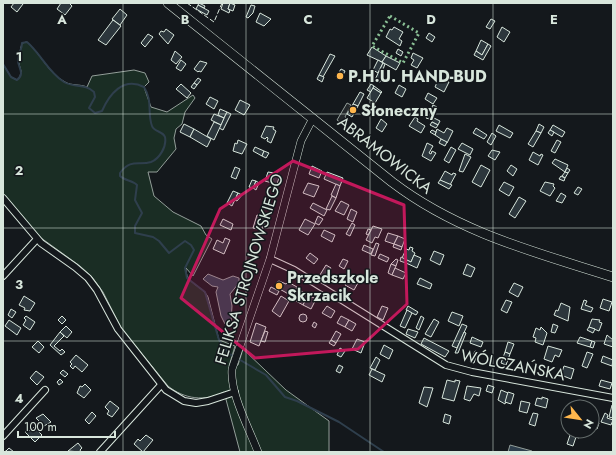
<svg xmlns="http://www.w3.org/2000/svg" width="616" height="455" font-family="Jost,sans-serif">
	<style>
		.green { fill: #1a2d24; stroke: #939e99 }
		.parking { fill: #24282b; stroke: #939e99 }
		.water { fill: #2f3f4d; stroke: #939e99 }
		.lines { fill: none; stroke-linecap: round; stroke-linejoin: round }
		.stream { stroke: #2f3f4d; stroke-width: 2 }
		.building { fill: #2c363c; stroke: #d8e6dc }
		.minor-casing { stroke: #d8e6dc; stroke-width: 8 }
		.tertiary-casing { stroke: #d8e6dc; stroke-width: 8 }
		.primary-casing { stroke: #d8e6dc; stroke-width: 10 }
		.minor { stroke: #14181c; stroke-width: 6 }
		.tertiary { stroke: #14181c; stroke-width: 7 }
		.primary { stroke: #14181c; stroke-width: 9 }
		.hedge { stroke: #8ac095; stroke-width: 3; stroke-dasharray: 2 3; stroke-linecap: butt }
		.fence { stroke: #d8e6dc; stroke-width: 1; stroke-dasharray: 5 2; stroke-linecap: butt }
		.marked { fill: #c2185b; fill-opacity: 0.2; stroke: #c2185b; stroke-width: 3; stroke-linejoin: round }
		.grid { fill: none; stroke: #d8e6dc; stroke-width: 1; stroke-opacity: 0.55 }
		.poi-dot { fill: #ffb74d; stroke: #14181c; stroke-width: 1.5 }
		.labels { text-anchor: middle; dominant-baseline: central; stroke-width: 3; stroke-linejoin: round; paint-order: stroke }
		.poi-label { font-size: 16px; font-weight: bold; fill: #d8e6dc; stroke: #14181c; text-anchor: start }
		.street-label { font-size: 16px; fill: #d8e6dc; stroke: #14181c }
		.grid-label { font-size: 13px; text-anchor: middle; font-weight: bold; fill: #d8e6dc; stroke: #14181c; stroke-width: 3; stroke-linejoin: round; paint-order: stroke }
	</style>
	<rect width="100%" height="100%" fill="#14181c"/>
	<path class="green" d="M27 42C41 54 48 73 65 82 72 86 80 84 87 87L92 76 134 70 145 73 149 82 144 87 151 107 167 112 193 95 195 98 185 112 182 124 176 129 174 138 176 149 157 172H148L154 196 173 212 201 226 206 235 212 239 193 276 186 268C185 284 202 285 208 297L219 340 235 346 229 366 238 365 243 349 286 390 329 421V452H240L224 392C205 402 184 399 168 386L121 328 103 292 92 277 80 266 37 235 3 194V64L11 77 17 80 20 77 21 71 18 60 22 43Z"/>
	<path class="parking" d="M347 103 351 105 345 117 348 120 345 126 337 120Z"/>
	<g class="water">
		<path d="M208 274 223 280 233 276 239 278V283L230 294 232 306 231 322 227 325 225 324 221 316 216 292 218 287 212 286 203 279Z"/>
		<path d="M510 445 532 451V452H508Z"/>
	</g>
	<g class="lines">
		<path class="stream" d="M3 64 11 77 17 80C26 73 17 67 18 59 19 53 22 49 22 43L27 42C41 54 48 72 64 82 74 88 85 83 94 92L95 97 89 108 95 113 102 111C109 95 123 76 144 87 153 101 147 113 152 126 154 132 163 131 165 137 167 147 159 159 151 162 139 166 131 158 120 173V176C125 181 132 180 137 185L135 200 142 213 135 226V233L153 237 159 241 169 253 185 241 191 245 194 250 185 268 187 278 205 292 219 340 228 353 266 375 285 397 297 401 339 422 384 452"/>
	</g>
	<g class="building">
		<path d="M14 3H22L23 4 17 12 11 7Z"/>
		<path d="M61 3H69L72 6 65 15 57 9Z"/>
		<path d="M199 3 205 6 204 8 198 5Z"/>
		<path d="M223 3H230L228 9 230 10 229 13 221 9Z"/>
		<path d="M230 3 235 5 233 11 228 9Z"/>
		<path d="M198 5 209 11 207 15 196 9Z"/>
		<path d="M251 5 255 6 253 13 248 18 246 17Z"/>
		<path d="M120 9 127 15 120 25 112 19Z"/>
		<path d="M260 13 271 19 264 26 256 22Z"/>
		<path d="M491 19 495 21 490 29 486 27Z"/>
		<path d="M113 20 121 26 106 45 98 40Z"/>
		<path d="M394 27 403 32 399 39 402 41 400 46 386 37 390 29 392 30Z"/>
		<path d="M502 27 510 32 504 42 497 37Z"/>
		<path d="M166 29 174 35 168 44 159 34 161 31 164 32Z"/>
		<path d="M429 33 435 37 432 42 426 38Z"/>
		<path d="M148 34 153 37 145 47 141 43Z"/>
		<path d="M481 40 488 44 482 55 476 51Z"/>
		<path d="M488 44 491 46 483 60 474 55 476 51 482 55Z"/>
		<path d="M372 47 386 56 382 62 367 55Z"/>
		<path d="M398 49 403 52 401 56 396 53Z"/>
		<path d="M175 51 182 57 176 64 171 60Z"/>
		<path d="M413 53 423 58 417 68 411 65 414 60 411 58Z"/>
		<path d="M330 54 335 56 323 77 319 75Z"/>
		<path d="M386 56 400 63 396 70 382 62Z"/>
		<path d="M181 60 186 64 181 71 176 68Z"/>
		<path d="M378 60 383 63 378 73 373 70Z"/>
		<path d="M200 61 207 63 201 72 199 71 198 72 194 69Z"/>
		<path d="M383 63 385 64 382 72 379 71Z"/>
		<path d="M341 69 345 71 341 79 336 77Z"/>
		<path d="M379 71 384 73 380 82 375 80Z"/>
		<path d="M319 75 324 77 322 82 317 79Z"/>
		<path d="M198 78 201 80 197 85 194 83Z"/>
		<path d="M439 78 449 82 444 92 435 87Z"/>
		<path d="M194 83 197 85 194 89 191 87Z"/>
		<path d="M181 84 191 93 187 98 176 89Z"/>
		<path d="M371 84 374 86 371 92 367 90Z"/>
		<path d="M399 85 406 89 402 97 395 93Z"/>
		<path d="M374 86 382 92 381 93 373 88Z"/>
		<path d="M373 88 381 93 375 103 367 98Z"/>
		<path d="M360 92 364 94 358 106 353 104Z"/>
		<path d="M428 93 437 98 433 104 425 99Z"/>
		<path d="M210 97 218 101 214 109 206 104Z"/>
		<path d="M240 100 250 105 244 115 235 110Z"/>
		<path d="M353 104 358 106 352 117 347 114Z"/>
		<path d="M433 105 437 107 434 114 430 111Z"/>
		<path d="M220 109 227 112 224 118 218 115Z"/>
		<path d="M227 112 231 114 223 130 219 128Z"/>
		<path d="M429 113 432 115 429 119 426 118Z"/>
		<path d="M214 114 224 118 221 125 211 120Z"/>
		<path d="M415 117 418 119 417 121 425 126 421 133 409 126Z"/>
		<path d="M434 118 440 121 438 125 432 122Z"/>
		<path d="M381 119 387 124 382 132 376 128Z"/>
		<path d="M214 122 221 125 214 140 207 136Z"/>
		<path d="M432 122 438 125 436 128 430 125Z"/>
		<path d="M184 124 194 129 190 137 180 132Z"/>
		<path d="M539 124 544 127 541 133 536 131Z"/>
		<path d="M499 125 513 133 510 138 496 131Z"/>
		<path d="M553 125 565 132 562 137 550 130Z"/>
		<path d="M266 126 274 127 273 129 276 131 271 143 267 141 268 138 267 137 265 139 261 137Z"/>
		<path d="M447 128 453 131 447 143 435 135 437 129 444 133Z"/>
		<path d="M476 128 487 135 484 139 473 133Z"/>
		<path d="M194 129 211 139 207 147 190 137Z"/>
		<path d="M432 130 436 132 435 135 430 132Z"/>
		<path d="M550 130 554 132 552 136 548 133Z"/>
		<path d="M536 131 541 133 533 147 528 144Z"/>
		<path d="M492 133 496 136 491 145 487 142Z"/>
		<path d="M441 139 447 142 445 146 439 143Z"/>
		<path d="M238 140 247 144 242 154 233 151 235 143 237 144Z"/>
		<path d="M557 140 561 142 555 153 551 151Z"/>
		<path d="M427 143 433 146 429 153 431 154 432 151 436 153 431 161 422 156Z"/>
		<path d="M462 143 473 149 470 155 458 149Z"/>
		<path d="M255 147 264 151 262 156 253 151Z"/>
		<path d="M451 147 456 150 449 163 444 160Z"/>
		<path d="M492 150 500 152 495 160 488 156Z"/>
		<path d="M264 151 269 153 266 158 262 156Z"/>
		<path d="M533 152 540 156 541 154 543 155 538 165 529 160Z"/>
		<path d="M465 154 471 157 463 172 459 171Z"/>
		<path d="M555 159 568 165 565 172 552 163Z"/>
		<path d="M481 165 490 170 481 187 472 182Z"/>
		<path d="M511 165 517 169 513 176 507 171Z"/>
		<path d="M312 166 322 171 319 178 309 174Z"/>
		<path d="M235 167 240 169 236 179 231 177Z"/>
		<path d="M567 168 570 170 568 173 565 172Z"/>
		<path d="M445 171 452 175 453 173 456 174 450 185 440 180Z"/>
		<path d="M268 172 274 173 272 183 265 181Z"/>
		<path d="M327 172 343 178 340 186 324 179Z"/>
		<path d="M565 172 568 173 565 178 562 176Z"/>
		<path d="M274 173 280 175 277 184 272 183Z"/>
		<path d="M561 176 565 178 564 181 559 179Z"/>
		<path d="M252 180 256 181 253 188 249 187Z"/>
		<path d="M440 180 452 185 449 189 438 183Z"/>
		<path d="M256 181 259 183 256 190 253 188Z"/>
		<path d="M504 182 514 187 509 196 499 190Z"/>
		<path d="M545 182 554 184 553 186 555 188 550 196 540 191Z"/>
		<path d="M308 183 319 186 314 197 303 193Z"/>
		<path d="M336 184 340 186 336 198 331 195Z"/>
		<path d="M578 187 582 189 578 195 574 193Z"/>
		<path d="M233 191 238 193 232 206 227 203Z"/>
		<path d="M238 193 242 195 237 201 235 200Z"/>
		<path d="M561 193 566 196 562 203 556 201Z"/>
		<path d="M332 196 336 198 330 210 326 209Z"/>
		<path d="M519 197 526 201 515 218 509 214Z"/>
		<path d="M341 201 349 205 344 215 335 211Z"/>
		<path d="M313 203 327 210 324 216 310 208Z"/>
		<path d="M351 209 357 212 353 222 347 219Z"/>
		<path d="M257 215 266 218 262 230 253 228Z"/>
		<path d="M318 216 323 219 319 225 315 223Z"/>
		<path d="M223 219 233 224 231 230 220 225Z"/>
		<path d="M305 219 315 224 308 235 299 230Z"/>
		<path d="M352 223 355 225 350 236 346 234Z"/>
		<path d="M373 226 382 229 378 238 375 237 372 243 366 240Z"/>
		<path d="M368 229 371 230 368 235 366 234Z"/>
		<path d="M324 230 335 235 332 242 321 236Z"/>
		<path d="M388 233 398 236 394 244 385 241Z"/>
		<path d="M398 236 405 239 402 247 394 244Z"/>
		<path d="M225 238 230 240 224 254 213 249 217 240 223 243Z"/>
		<path d="M376 243 379 244 375 256 371 255Z"/>
		<path d="M394 244 402 247 401 250 393 247Z"/>
		<path d="M364 245 373 249 371 254 362 250Z"/>
		<path d="M410 247 413 248 412 251 415 253 411 262 402 258 406 249 409 250Z"/>
		<path d="M434 251 444 255 440 265 430 260Z"/>
		<path d="M310 253 318 259 314 264 306 258Z"/>
		<path d="M380 254 389 258 387 262 378 258Z"/>
		<path d="M414 255 421 258 417 268 406 263 407 260 411 262Z"/>
		<path d="M401 257 407 260 406 263 400 261Z"/>
		<path d="M343 259 348 261 344 269 339 266Z"/>
		<path d="M396 259 398 260 396 266 391 264Z"/>
		<path d="M391 264 396 266 392 275 388 273Z"/>
		<path d="M467 264 475 268 471 277 463 274Z"/>
		<path d="M326 265 331 268 323 281 318 278Z"/>
		<path d="M395 268 406 273 403 279 392 275Z"/>
		<path d="M350 277 359 281 354 290 345 285Z"/>
		<path d="M420 278 432 284 430 289 417 284Z"/>
		<path d="M279 281 286 284 288 282 297 287 292 296 276 287 277 282Z"/>
		<path d="M514 283 523 287 518 297 509 292Z"/>
		<path d="M271 287 279 291 277 295 269 291Z"/>
		<path d="M301 291 308 295 303 305 296 301Z"/>
		<path d="M308 295 316 299 311 309 303 305Z"/>
		<path d="M24 296 35 303 30 311 24 310 25 308 19 305Z"/>
		<path d="M281 296 289 301 280 317 272 311Z"/>
		<path d="M603 299 612 302 609 311 600 308Z"/>
		<path d="M506 300 512 302 507 313 501 310Z"/>
		<path d="M584 300 587 301 585 305 593 308 591 312 581 309Z"/>
		<path d="M561 303 570 307 568 321 554 315 556 310 558 311Z"/>
		<path d="M327 306 335 311 331 318 322 313Z"/>
		<path d="M382 306 388 308 383 320 377 317Z"/>
		<path d="M408 306 418 312 416 315 406 310Z"/>
		<path d="M11 309 16 312 12 318 8 315Z"/>
		<path d="M407 310 412 313 405 328 400 326Z"/>
		<path d="M452 312 463 316 459 326 448 321Z"/>
		<circle cx="303" cy="318" r="4"/>
		<path d="M26 316 35 322 30 330 23 325 26 320 24 318Z"/>
		<path d="M62 316 66 320 62 324 58 320Z"/>
		<path d="M341 316 349 320 345 327 337 323Z"/>
		<path d="M421 316 424 318 419 330 416 328Z"/>
		<path d="M434 319 439 322 431 337 425 334Z"/>
		<path d="M592 319 600 320 599 322 602 323 599 331 589 327Z"/>
		<path d="M9 320 21 328 17 335 5 326Z"/>
		<path d="M349 320 356 324 352 331 345 327Z"/>
		<path d="M314 322 317 324 315 328 312 326Z"/>
		<path d="M256 323 266 327 259 346 250 342Z"/>
		<path d="M462 324 467 326 457 348 452 346Z"/>
		<path d="M553 324 558 326 555 333 551 332Z"/>
		<path d="M66 326 72 332 67 338 60 332Z"/>
		<path d="M541 327 547 333 543 345 535 342 536 338 533 337 536 328 540 330Z"/>
		<path d="M589 327 595 329 593 333 587 330Z"/>
		<path d="M408 329 418 332 415 338 406 334Z"/>
		<path d="M265 331 268 332 265 342 261 341Z"/>
		<path d="M336 331 341 334 336 343 331 340Z"/>
		<path d="M60 332 64 336 54 346 60 351 62 349 65 352 61 355 50 345Z"/>
		<path d="M464 332 466 333 458 353H455Z"/>
		<path d="M607 335 613 340V347L604 344Z"/>
		<path d="M472 337 483 342 481 347 470 343Z"/>
		<path d="M580 337 592 341 590 347 577 343Z"/>
		<path d="M424 338 449 351 445 357 421 344Z"/>
		<path d="M357 339 365 342 361 353 352 349Z"/>
		<path d="M331 340 336 343 334 346 329 343Z"/>
		<path d="M38 341 44 347 39 353 32 347Z"/>
		<path d="M592 341 595 342 593 348 590 347Z"/>
		<path d="M508 342 514 344 510 354 505 352Z"/>
		<path d="M384 345 393 350 389 359 380 354Z"/>
		<path d="M548 346 562 350 559 357 555 355 552 362 544 359Z"/>
		<path d="M340 348 345 351 341 357 337 355Z"/>
		<path d="M475 351 478 352 474 363 470 362Z"/>
		<path d="M505 352 510 354 506 365 501 363Z"/>
		<path d="M587 352 593 354 587 368 582 366Z"/>
		<path d="M76 355 88 365 82 372 75 366 73 369 70 366 72 364 70 362Z"/>
		<path d="M603 356 613 360 612 366 601 362Z"/>
		<path d="M376 357 380 360 375 370 370 368Z"/>
		<path d="M339 365 343 367 340 373 336 371Z"/>
		<path d="M564 366 574 369 571 379 561 375Z"/>
		<path d="M372 369 385 375 382 382 369 375Z"/>
		<path d="M63 370 68 374 65 377 60 373Z"/>
		<path d="M36 371 44 377 37 385 30 378Z"/>
		<path d="M60 379 63 382 59 385 57 382Z"/>
		<path d="M447 380 455 382V380L460 381 454 401 442 398Z"/>
		<path d="M601 380 612 383 610 389 599 386Z"/>
		<path d="M85 384 91 390 84 398 77 393 80 386 82 387Z"/>
		<path d="M488 385 494 387 492 393 486 391Z"/>
		<path d="M467 386 481 388 479 396 474 394 470 401 464 399Z"/>
		<path d="M424 387 433 388 427 407 419 403Z"/>
		<path d="M501 390 508 393 505 404 498 400Z"/>
		<path d="M508 392 514 394 511 404 505 402Z"/>
		<path d="M542 397 548 399 546 408 535 405 537 398 542 399Z"/>
		<path d="M110 401 119 408 112 417 107 414 109 411 105 407Z"/>
		<path d="M521 401 530 403 527 413 519 411Z"/>
		<path d="M612 405H613V418L609 417Z"/>
		<path d="M92 412 96 416 89 424 85 420Z"/>
		<path d="M533 413 538 414 535 426 529 424Z"/>
		<path d="M605 413 608 415 607 418 613 420 611 425 601 422Z"/>
		<path d="M43 414 51 422 44 426 36 418Z"/>
		<path d="M445 414 451 416 449 424 443 422Z"/>
		<path d="M596 422 599 423 597 429 594 428Z"/>
		<path d="M34 427 42 435 35 442 25 432 28 429 30 431Z"/>
		<path d="M571 431H577L576 437 570 435Z"/>
		<path d="M577 431 580 432 579 438 576 437Z"/>
		<path d="M146 435 153 440 143 452 134 444 138 439 140 441Z"/>
		<path d="M570 435 576 437 573 446 567 444Z"/>
		<path d="M78 443 82 448 80 450 81 452 68 451Z"/>
		<path d="M9 448 14 452H3L6 451Z"/>
	</g>
	<g class="lines">
		<defs>
			<g id="minor">
				<path d="M3 198 41 243 75 267 88 278 97 290 118 329 166 390 184 401 196 403 208 401 235 392"/>
				<path d="M270 259 294 270 446 365 472 372 613 398"/>
				<path d="M3 276 37 239"/>
				<path d="M3 436 45 390"/>
				<path d="M100 452 161 385"/>
			</g>
			<path id="tertiary" d="M258 452C249 428 230 394 232 369L270 259 301 141 313 118"/>
			<path id="primary" d="M168 3 392 182C459 233 535 252 613 277"/>
		</defs>
		<use href="#minor" class="minor-casing"/>
		<use href="#tertiary" class="tertiary-casing"/>
		<use href="#primary" class="primary-casing"/>
		<use href="#minor" class="minor"/>
		<use href="#tertiary" class="tertiary"/>
		<use href="#primary" class="primary"/>
		<path class="hedge" d="M390 16 419 33 403 63 372 46Z"/>
		<path class="fence" d="M187 3 214 22 222 3"/>
	</g>
	<path class="marked" d="M293 161 404 205 407 304 358 349 255 358 181 298 220 209Z"/>
	<path class="grid" d="M123 3V452M246 3V452M370 3V452M493 3V452M3 114H613M3 228H613M3 341H613"/>
	<g class="poi-dot">
		<circle cx="340" cy="76" r="4"/>
		<circle cx="353" cy="110" r="4"/>
		<circle cx="279" cy="286" r="4"/>
	</g>
	<g class="labels">
		<g class="poi-label">
			<text x="348" y="76">P.H.U. HAND-BUD</text>
			<text x="361" y="110">Słoneczny</text>
			<text x="287" y="277">Przedszkole<tspan x="287" dy="18">Skrzacik</tspan></text>
		</g>
		<g class="street-label">
			<text transform="translate(385 155) rotate(38)">ABRAMOWICKA</text>
			<text transform="translate(249 269) rotate(-73)">FELIKSA STROJNOWSKIEGO</text>
			<text transform="translate(513 365) rotate(11)">WÓLCZAŃSKA</text>
		</g>
	</g>
	<g class="grid-label">
		<text x="62" y="24">A</text>
		<text x="185" y="24">B</text>
		<text x="308" y="24">C</text>
		<text x="431" y="24">D</text>
		<text x="554" y="24">E</text>
		<text x="19" y="61">1</text>
		<text x="19" y="175">2</text>
		<text x="19" y="289">3</text>
		<text x="19" y="403">4</text>
	</g>
	<rect width="616" height="455" fill="none" stroke="#d8e6dc" stroke-width="8"/>
	<g transform="translate(580 419) rotate(120)"><circle r="19" fill="#14181c" stroke="#626a69"/>
	<path d="M0-3L7 15L0 10L-7 15Z" fill="#ffb74d"/>
	<text y="-6" font-size="11" font-weight="bold" text-anchor="middle" fill="#d8e6dc">N</text>
	</g>
	<path d="M18 431v6h97v-6" fill="none" stroke="#d8e6dc" stroke-width="2"/>
	<text x="24" y="431" font-size="12" fill="#d8e6dc" stroke="#14181c" stroke-width="3" paint-order="stroke">100 m</text>
</svg>
